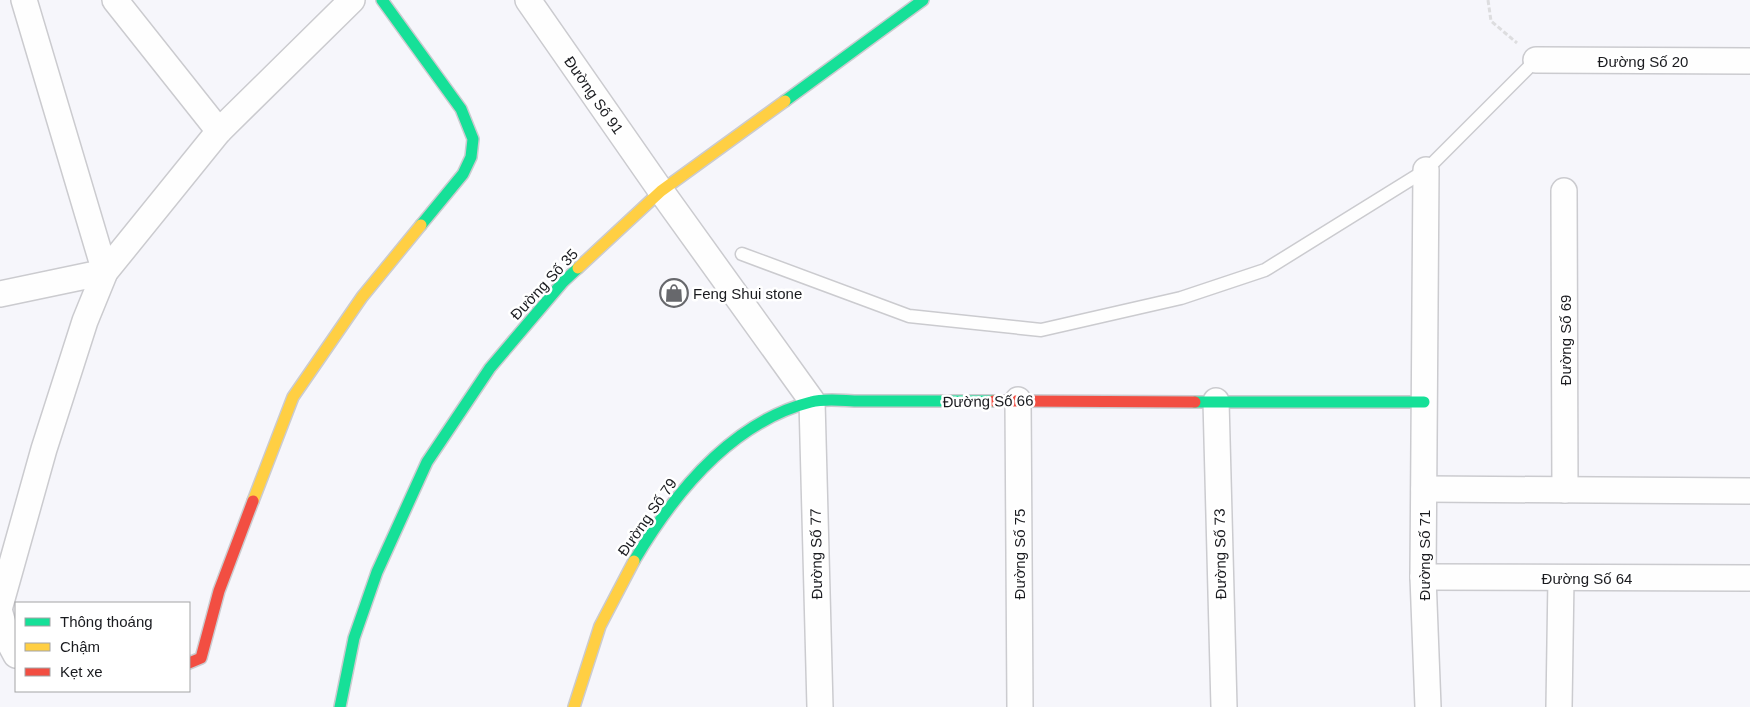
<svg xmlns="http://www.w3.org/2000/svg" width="1750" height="707" font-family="Arial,sans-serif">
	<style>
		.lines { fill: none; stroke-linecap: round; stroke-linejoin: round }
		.lane-casing { stroke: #cbcbcf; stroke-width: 15 }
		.street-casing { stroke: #cbcbcf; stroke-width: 28 }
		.fast-casing { stroke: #cbcbcf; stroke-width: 14 }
		.slow-casing { stroke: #cbcbcf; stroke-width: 14 }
		.jam-casing { stroke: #cbcbcf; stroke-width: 14 }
		.path { stroke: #dddddf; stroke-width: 3; stroke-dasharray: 5 2.5; stroke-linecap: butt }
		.lane { stroke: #fefefe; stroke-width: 12 }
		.street { stroke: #fefefe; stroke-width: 25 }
		.fast { stroke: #16e098; stroke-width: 11 }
		.slow { stroke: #ffcf43; stroke-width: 11 }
		.jam { stroke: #f24e42; stroke-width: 11 }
		.labels { text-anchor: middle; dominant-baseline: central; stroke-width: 5; stroke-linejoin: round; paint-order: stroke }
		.street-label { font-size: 15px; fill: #1a1b1f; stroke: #fff }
		.poi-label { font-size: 15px; fill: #1a1b1f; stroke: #fff; text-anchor: start }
	</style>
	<rect width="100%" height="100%" fill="#f6f6fb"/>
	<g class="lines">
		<defs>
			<path id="lane" d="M742 254 909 316 1041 330 1181 298 1265 270 1426 170 1536 60"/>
			<g id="street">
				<path d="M115 0 219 131"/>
				<path d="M528 0 661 191 812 401 820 707"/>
				<path d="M1536 60 1750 61"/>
				<path d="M1426 170 1423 577 1428 707"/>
				<path d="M1564 191 1565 490"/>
				<path d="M0 294 105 272 24 0"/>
				<path d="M1018 400 1020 707"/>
				<path d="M1216 401 1224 707"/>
				<path d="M1424 489 1750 491"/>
				<path d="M1423 577 1750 578"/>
				<path d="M0 606 44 449 85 321 105 272 219 131 352 0"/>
				<path d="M0 613 7 638 16 655"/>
				<path d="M1559 707 1561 578"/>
			</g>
			<g id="fast">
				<path d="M382 0 461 109 473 139 471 157 463 174 421 225"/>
				<path d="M785 101 923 0"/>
				<path d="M1195 402H1424"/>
				<path d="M634 561C674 493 731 422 811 402 825 398 845 401 860 401 905 401 949 401 993 401"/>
				<path d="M340 707 354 638 377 572 427 462 490 368 563 282 578 268"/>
			</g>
			<g id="slow">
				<path d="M578 268 661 191 785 101"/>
				<path d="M253 501 293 397 362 297 421 225"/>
				<path d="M574 707 600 626 634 561"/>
			</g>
			<g id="jam">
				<path d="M993 401 1195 402"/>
				<path d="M189 663 201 658 219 591 253 501"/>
			</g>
		</defs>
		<use href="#lane" class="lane-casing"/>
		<use href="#street" class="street-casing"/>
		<use href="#fast" class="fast-casing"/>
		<use href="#slow" class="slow-casing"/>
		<use href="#jam" class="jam-casing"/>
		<path class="path" d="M1488 0 1491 21 1517 43"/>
		<use href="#lane" class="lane"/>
		<use href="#street" class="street"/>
		<use href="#fast" class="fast"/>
		<use href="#slow" class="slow"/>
		<use href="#jam" class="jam"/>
	</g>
	<defs>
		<symbol id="shop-ring" viewBox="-11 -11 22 22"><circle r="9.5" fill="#fff" stroke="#67686c" stroke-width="1.5"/><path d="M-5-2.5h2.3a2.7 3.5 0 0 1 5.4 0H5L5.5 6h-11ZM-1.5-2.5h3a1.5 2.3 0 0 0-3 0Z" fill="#67686c"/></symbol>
	</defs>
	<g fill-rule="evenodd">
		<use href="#shop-ring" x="658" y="277" width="32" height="32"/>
	</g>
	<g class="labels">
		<g class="street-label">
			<text x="1643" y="61">Đường Số 20</text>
			<text transform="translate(594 95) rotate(55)">Đường Số 91</text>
			<text transform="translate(544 284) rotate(-47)">Đường Số 35</text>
			<text transform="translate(1565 340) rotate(-90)">Đường Số 69</text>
			<text transform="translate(988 401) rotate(-1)">Đường Số 66</text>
			<text transform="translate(647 517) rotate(-55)">Đường Số 79</text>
			<text transform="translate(816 554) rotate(-91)">Đường Số 77</text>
			<text transform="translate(1019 554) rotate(-90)">Đường Số 75</text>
			<text transform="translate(1220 554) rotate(-91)">Đường Số 73</text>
			<text transform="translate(1424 555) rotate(-90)">Đường Số 71</text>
			<text x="1587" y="578">Đường Số 64</text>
		</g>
		<g class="poi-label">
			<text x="693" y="293">Feng Shui stone</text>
		</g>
	</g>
	<rect x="15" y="602" width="175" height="90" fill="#ffffff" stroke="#a3a4a5"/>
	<rect x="25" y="618" width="25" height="8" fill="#16e098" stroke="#a3a4a5"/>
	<text x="60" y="627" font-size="15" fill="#1a1b1f">Thông thoáng</text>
	<rect x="25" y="643" width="25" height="8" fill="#ffcf43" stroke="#a3a4a5"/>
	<text x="60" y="652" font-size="15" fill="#1a1b1f">Chậm</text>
	<rect x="25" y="668" width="25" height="8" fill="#f24e42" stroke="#a3a4a5"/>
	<text x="60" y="677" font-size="15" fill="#1a1b1f">Kẹt xe</text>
</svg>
